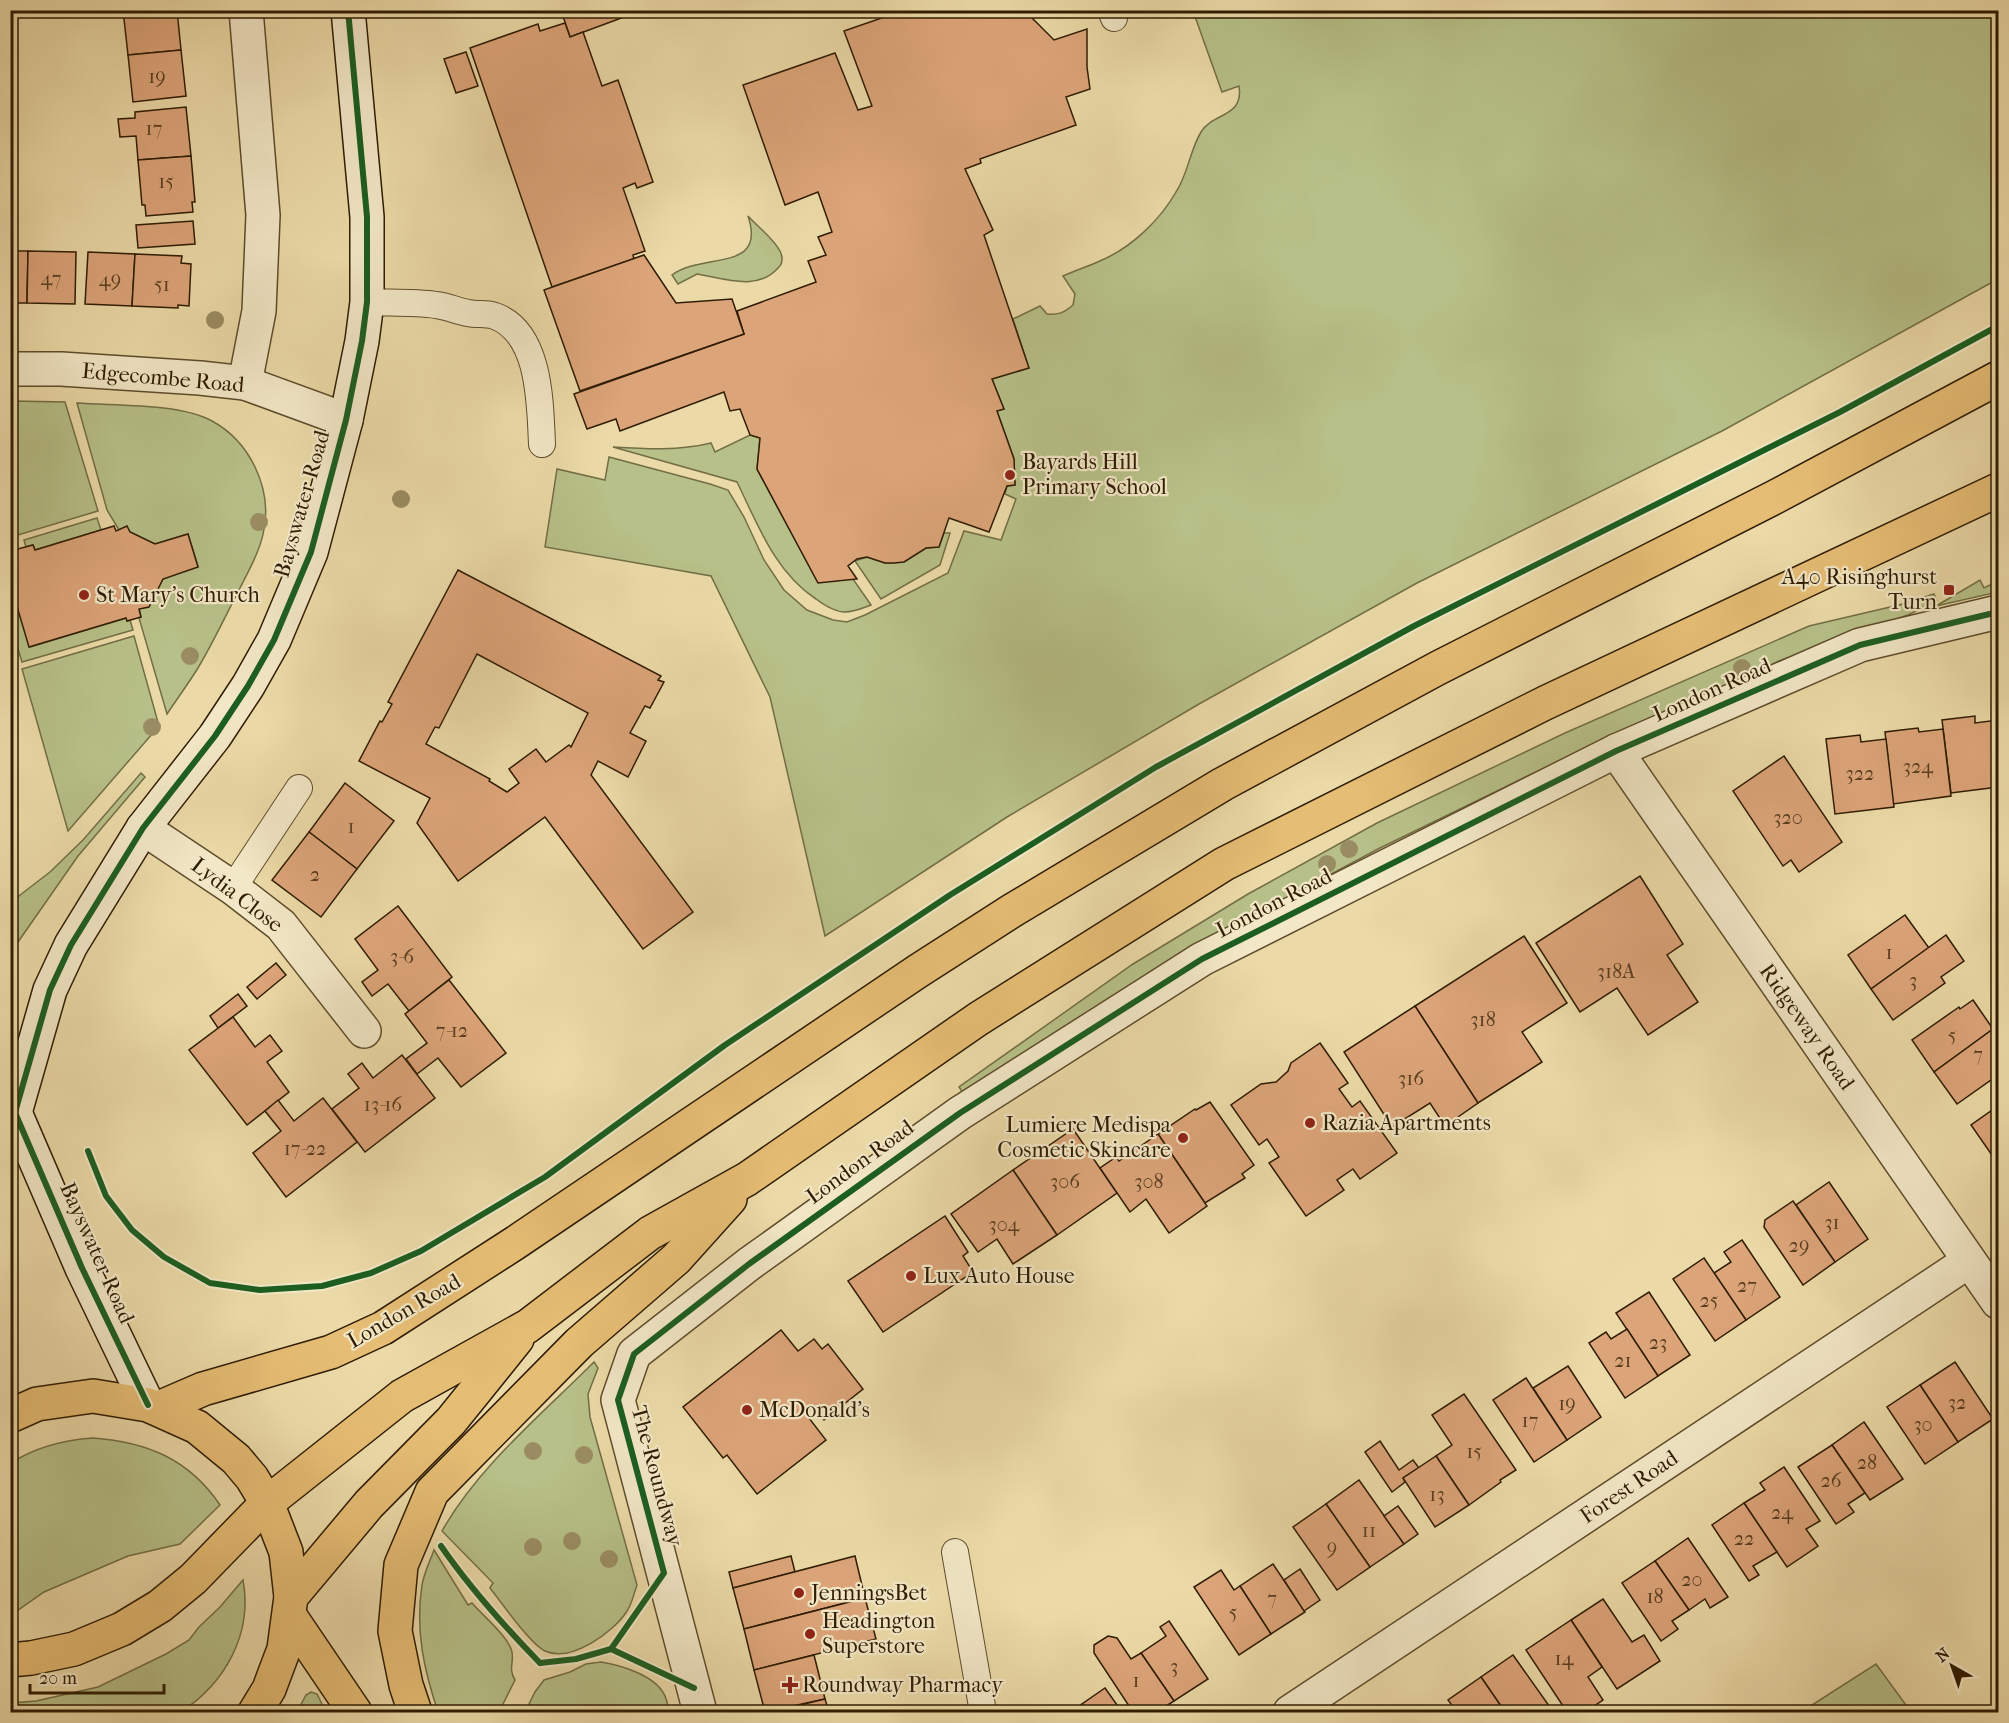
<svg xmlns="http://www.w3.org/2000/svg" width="2009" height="1723" font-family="'IM FELL French Canon',serif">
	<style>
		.green { fill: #b7c088; stroke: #736e45; stroke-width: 1.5 }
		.building { fill: #dca479; stroke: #2f1c02; stroke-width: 1.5; fill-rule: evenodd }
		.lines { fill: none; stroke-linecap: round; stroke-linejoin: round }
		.lane-casing { stroke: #5e4c2b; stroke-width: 28 }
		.street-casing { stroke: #5e4c2b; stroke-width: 36 }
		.secondary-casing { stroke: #2f1c02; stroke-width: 36 }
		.highway-casing { stroke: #2f1c02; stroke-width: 36 }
		.lane { stroke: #f2e7c6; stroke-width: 26 }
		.street { stroke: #f2e7c6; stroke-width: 33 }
		.secondary { stroke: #f2e7c6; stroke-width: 33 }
		.highway { stroke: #e6bd74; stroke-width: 33 }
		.cycleway-casing { stroke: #f2e7c6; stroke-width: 10 }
		.cycleway { stroke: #1b5e20; stroke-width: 6 }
		.tree { fill: #9a8c62 }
		.poi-dot { fill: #8f2418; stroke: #f2e7c6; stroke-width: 2 }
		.labels { text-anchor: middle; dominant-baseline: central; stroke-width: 4.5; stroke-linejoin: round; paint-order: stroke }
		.number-label { font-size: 20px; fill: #5a3e20 }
		.street-label { font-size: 22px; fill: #2f1c02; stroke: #f2e7c6 }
		.poi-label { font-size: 22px; fill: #2f1c02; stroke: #f2e7c6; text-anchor: start }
	</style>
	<rect width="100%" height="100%" fill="#ebdaa7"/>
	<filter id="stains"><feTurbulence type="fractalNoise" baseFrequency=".00333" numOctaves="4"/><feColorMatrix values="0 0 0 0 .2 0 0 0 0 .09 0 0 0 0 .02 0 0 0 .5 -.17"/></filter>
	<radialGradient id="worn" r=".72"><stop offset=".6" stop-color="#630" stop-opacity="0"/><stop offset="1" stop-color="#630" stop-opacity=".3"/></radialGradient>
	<g class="green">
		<path d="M1193 11H1998V279L1722 431 1417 583 1199 704 1007 817 825 936 770 697 711 576 545 547 557 469 605 480 609 457 710 484 728 490 744 517 764 560 784 590 807 610 833 620 847 622 865 615 948 573 964 531 1001 540 1016 499 1005 494 1007 486 1015 485 1014 459 997 411 1004 409 992 379 1029 368 1013 319 1040 306 1047 314C1058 315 1064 313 1073 305L1075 294 1063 276C1076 270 1090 266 1102 260 1132 247 1160 220 1176 192 1188 174 1190 150 1201 132 1213 112 1244 118 1239 86L1222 92Z"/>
		<path d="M748 216C758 227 773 238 780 251 783 257 783 264 778 268 757 292 723 278 697 274L678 284 672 275C703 252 767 273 748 216Z"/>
		<path d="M11 401 65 402 98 511 11 537Z"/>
		<path d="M77 403C114 406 179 403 212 421 249 441 272 487 264 529 261 549 249 570 240 588 226 615 213 643 198 668 188 684 177 699 167 714L139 618 141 617 139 609 149 606 163 579 198 566 188 534 155 544 130 532 127 527 119 530 107 510Z"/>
		<path d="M750 435 760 438 757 469 818 582 853 579 871 605C863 608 854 612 845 612 835 612 824 605 816 599 775 572 758 525 737 482L613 447C646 449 679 451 711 443L715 452Z"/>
		<path d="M97 518 101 530 35 550 33 545 26 547 24 540Z"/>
		<path d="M944 533H950L940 565 881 599 855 561 867 557 885 563 904 562 926 548 939 547Z"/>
		<path d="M1980 580 1984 588 1998 581V592L1936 606Z"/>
		<path d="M10 583 30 647 126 618 127 621 130 620 133 630 22 662 11 626Z"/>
		<path d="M1934 594 1937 601 1908 615 1779 661 1530 775 1380 848 1222 932 963 1093 959 1087 1133 964 1248 894 1377 823 1565 733 1809 626 1903 604Z"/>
		<path d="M134 636 159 726 68 831 22 669Z"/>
		<path d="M141 773 145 777 78 856 11 952V902L50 872 83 840Z"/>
		<path d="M594 1362 598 1368 588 1394 590 1417 637 1585C634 1593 632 1604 627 1611 614 1632 571 1663 545 1651 531 1645 501 1602 490 1588L493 1583 442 1531C478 1467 542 1414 594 1362Z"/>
		<path d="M93 1438C147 1442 189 1459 220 1505L180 1544 128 1556 44 1592 11 1615V1463C36 1447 63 1440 93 1438Z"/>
		<path d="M434 1550 468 1605 472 1603C482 1615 509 1637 512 1652 514 1664 508 1668 515 1680L500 1710 494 1706 491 1712H438C424 1670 415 1630 422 1585 424 1573 430 1561 434 1550Z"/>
		<path d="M243 1580C253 1634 225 1683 181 1712H11V1703L36 1701 98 1687 166 1654 189 1640 199 1627 220 1607Z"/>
		<path d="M601 1662C620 1665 654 1675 664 1694 667 1699 668 1707 669 1712H525L535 1692 544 1680 570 1672 586 1664Z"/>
		<path d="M1876 1664 1911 1712H1801Z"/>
		<path d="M311 1692 317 1694 326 1712H297L306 1695Z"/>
	</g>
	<g class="building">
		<path d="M123 10H177L181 50 128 55Z"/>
		<path d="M561 10H643L570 37Z"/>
		<path d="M916 10H1024L1054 40 1087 29V67L1090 89 1066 97 1076 125 980 159 981 163 965 169 993 230 984 235 1029 368 992 379 1004 409 997 411 1014 459 1015 485 1007 486 989 532 949 518 939 547 926 548 904 562 894 563H885L867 557 857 559 848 566 857 579 818 583 757 469 760 438 750 435 740 409 730 411 724 392 620 431 616 419 587 429 574 394 744 334 737 311 816 282 808 261 826 255 818 237 832 232 818 192 785 205 743 85 835 53 858 110 872 106 844 31 896 13Z"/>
		<path d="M565 23 570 37 583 32 602 86 618 80 653 182 637 188 635 183 623 188 645 251 633 255 634 259 552 287 470 48 538 24 540 31Z"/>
		<path d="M181 50 186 96 133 102 128 55Z"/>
		<path d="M466 52 478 86 456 93 444 59Z"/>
		<path d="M186 107 191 156 138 160 136 136 120 137 118 119 135 118V112Z"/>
		<path d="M191 156 195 202H192L193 212 146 216 145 205H142L138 160Z"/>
		<path d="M193 221 195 244 138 248 136 225Z"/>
		<path d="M10 251H28L27 303H10Z"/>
		<path d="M28 251 76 252 75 304 27 303Z"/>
		<path d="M88 252 135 254 132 306 85 304Z"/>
		<path d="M135 254 182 256 181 263 191 264 189 306 178 305V308L132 306Z"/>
		<path d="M644 255 676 303 732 299 744 334 580 391 544 290Z"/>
		<path d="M114 526 116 531 127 526 130 532 155 544 188 534 198 567 163 579 149 607 139 609 141 617 127 621 126 618 29 647 10 583V551L33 545 35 550Z"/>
		<path d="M458 570 661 676 658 680 664 682 650 708 645 706 630 733 646 741 628 777 598 761 591 775 693 912 643 949 545 817 458 881 417 823 430 798 359 761 380 721 382 722 392 704 388 702ZM477 654 588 713 571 747 569 745 546 762 536 749 509 769 519 783 507 792 489 781 490 779 426 744 435 727 439 728Z"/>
		<path d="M1975 716V723L1998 720V787L1951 793 1942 720Z"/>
		<path d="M1918 728 1919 732 1943 729 1951 796 1893 804 1885 732Z"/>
		<path d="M1860 735 1861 742 1886 739 1894 807 1835 814 1826 739Z"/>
		<path d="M1784 756 1842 842 1799 872 1791 860 1783 866 1733 791Z"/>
		<path d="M345 783 394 821 357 869 309 832Z"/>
		<path d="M309 832 357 869 321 917 272 880Z"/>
		<path d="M1640 876 1683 944 1667 955 1698 1002 1648 1035 1617 988 1580 1012 1536 943Z"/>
		<path d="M398 906 452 977 409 1011 388 984 372 996 362 982 378 970 355 939Z"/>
		<path d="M1905 915 1929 948 1871 989 1848 955Z"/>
		<path d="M1946 935 1964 961 1941 977 1945 983 1893 1020 1871 989Z"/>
		<path d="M1524 936 1567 1003 1522 1032 1542 1062 1478 1103 1415 1006Z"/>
		<path d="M276 963 286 975 257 999 247 987Z"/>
		<path d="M449 980 506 1053 461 1087 438 1058 417 1074 406 1059 427 1043 405 1014Z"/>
		<path d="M238 994 247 1006 218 1028 210 1016Z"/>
		<path d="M1973 1000 1993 1029 1934 1072 1912 1040 1959 1007 1960 1009Z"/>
		<path d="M1415 1006 1478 1103 1445 1126 1430 1103 1392 1127 1344 1052Z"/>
		<path d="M233 1017 255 1047 270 1035 282 1051 267 1062 289 1092 247 1125 189 1050Z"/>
		<path d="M1993 1029 1998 1037V1075L1957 1104 1934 1072Z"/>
		<path d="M1320 1043 1348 1083 1339 1089 1352 1107 1360 1101 1397 1153 1360 1179 1353 1169 1337 1180 1344 1190 1306 1216 1269 1163 1279 1157 1267 1139 1259 1145 1231 1105 1261 1084 1276 1082 1288 1071 1291 1063Z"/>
		<path d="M402 1055 435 1098 365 1152 332 1109 359 1088 348 1074 362 1063 373 1078Z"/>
		<path d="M323 1098 357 1142 286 1197 253 1153 281 1131 265 1111 278 1100 294 1121Z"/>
		<path d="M1210 1102 1254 1165 1242 1174 1245 1178 1205 1203 1158 1134 1195 1109 1196 1110Z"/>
		<path d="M1998 1106V1156L1994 1158 1971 1125Z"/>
		<path d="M1073 1129 1117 1193 1057 1235 1013 1170Z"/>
		<path d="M1158 1134 1207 1206 1169 1233 1146 1199 1130 1212 1100 1168 1116 1157 1119 1161Z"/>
		<path d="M1013 1170 1057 1235 1013 1264 997 1239 978 1252 951 1214Z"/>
		<path d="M1829 1182 1868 1239 1835 1262 1796 1205Z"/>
		<path d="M1793 1201 1835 1262 1803 1285 1764 1227 1765 1220Z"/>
		<path d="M945 1216 968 1252 963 1256 973 1272 883 1332 848 1281Z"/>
		<path d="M1742 1240 1780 1297 1746 1320 1714 1273 1731 1262 1724 1252Z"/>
		<path d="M1704 1258 1746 1320 1715 1341 1673 1279Z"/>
		<path d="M1649 1292 1690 1355 1658 1376 1616 1313Z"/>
		<path d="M1627 1329 1658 1376 1625 1398 1589 1343 1606 1332 1611 1339Z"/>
		<path d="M781 1330 798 1351 814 1339 822 1349 828 1344 863 1389 824 1420 814 1406 805 1413 826 1440 757 1494 727 1455 723 1458 683 1407Z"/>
		<path d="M1955 1362 1993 1419 1958 1442 1920 1385Z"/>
		<path d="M1568 1366 1601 1417 1567 1440 1533 1388Z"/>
		<path d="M1526 1378 1567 1440 1534 1462 1493 1400Z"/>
		<path d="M1920 1385 1958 1442 1925 1464 1887 1407Z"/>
		<path d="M1464 1394 1516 1470 1500 1480 1501 1482 1469 1505 1436 1456 1452 1445 1432 1415Z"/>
		<path d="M1864 1422 1903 1479 1870 1500 1832 1445Z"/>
		<path d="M1380 1441 1399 1470 1413 1460 1419 1468 1403 1478 1405 1482 1392 1492 1365 1452Z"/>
		<path d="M1832 1445 1865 1493 1848 1504 1854 1512 1836 1524 1798 1467Z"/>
		<path d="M1436 1456 1469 1505 1435 1527 1403 1478Z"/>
		<path d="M1784 1467 1820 1521 1806 1529 1818 1546 1787 1567 1744 1503 1765 1490 1760 1483Z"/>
		<path d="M1359 1480 1404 1544 1370 1567 1326 1504Z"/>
		<path d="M1744 1503 1777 1552 1753 1566 1759 1575 1749 1581 1712 1525Z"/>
		<path d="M1326 1504 1370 1567 1337 1590 1293 1527Z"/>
		<path d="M1398 1506 1418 1534 1404 1544 1384 1516Z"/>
		<path d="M1688 1538 1728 1597 1710 1608 1705 1599 1689 1610 1655 1561Z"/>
		<path d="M791 1556 795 1572 733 1588 729 1572Z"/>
		<path d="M855 1556 865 1598 744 1629 733 1588Z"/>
		<path d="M1655 1561 1689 1610 1672 1621 1678 1629 1661 1641 1622 1583Z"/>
		<path d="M1273 1564 1305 1612 1271 1634 1240 1586Z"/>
		<path d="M1300 1569 1320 1600 1304 1611 1284 1580Z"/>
		<path d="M1221 1570 1234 1590 1240 1586 1271 1634 1239 1655 1194 1587Z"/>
		<path d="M865 1598 876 1639 754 1670 744 1629Z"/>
		<path d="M1603 1599 1632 1642 1644 1635 1660 1661 1617 1689 1571 1620Z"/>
		<path d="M1571 1620 1602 1667 1588 1677 1603 1700 1585 1712H1567L1526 1650Z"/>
		<path d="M1169 1621 1208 1679 1174 1701 1141 1653 1166 1636 1160 1627Z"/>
		<path d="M1108 1636 1117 1638 1131 1659 1141 1653 1174 1701 1157 1712H1133L1094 1653V1645Z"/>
		<path d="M814 1655 825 1699 765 1712 754 1670Z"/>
		<path d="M1513 1655 1552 1710 1548 1712H1505L1481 1677Z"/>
		<path d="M1481 1677 1505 1712H1457L1448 1700Z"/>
		<path d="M1105 1688 1122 1712H1087L1082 1704Z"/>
		<path d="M825 1699 829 1712H771Z"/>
		<path d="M1082 1704 1087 1712H1070Z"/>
	</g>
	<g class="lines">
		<defs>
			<g id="lane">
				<path d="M1111 10 1114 18"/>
				<path d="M367 302C390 303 414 302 436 305 447 306 457 311 468 313 477 315 487 313 495 316 541 333 540 405 542 444"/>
				<path d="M233 888 299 788"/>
				<path d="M955 1552 983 1712"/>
			</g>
			<g id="street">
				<path d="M10 369H61L200 378 245 383 346 420"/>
				<path d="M245 383 259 311 263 215 246 10"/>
				<path d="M1616 751 1998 1302"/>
				<path d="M143 828 233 888 281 925 364 1031"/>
				<path d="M700 1712 618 1400 634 1354 749 1264 960 1113 1202 959 1616 751 1860 645 1998 612"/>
				<path d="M1290 1712 1969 1261"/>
			</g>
			<g id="secondary">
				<path d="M16 1115 82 1268 148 1405"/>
				<path d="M10 1130 50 990 71 945 143 828 215 736 248 686 274 640 311 552 346 420 362 341 367 302V217L348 10"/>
			</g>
			<g id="highway">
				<path d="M159 1408 203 1389 331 1352 383 1328 515 1243 918 971 1013 910 1223 784 1438 668 1775 497 1998 378"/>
				<path d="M10 1416 37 1404 93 1396 148 1405 197 1427 236 1459 252 1478 267 1503 286 1552 291 1597 284 1649 269 1689 255 1712"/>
				<path d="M291 1597 369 1504 451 1421 517 1339"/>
				<path d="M290 1616 355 1712"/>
				<path d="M10 1660 31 1658 74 1649 122 1629 160 1606 193 1579 267 1503 402 1396 528 1326 650 1233 747 1179 978 1019 1224 864 1545 703 1998 490"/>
				<path d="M415 1712 406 1685 395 1631 401 1565 432 1492 579 1343 676 1259 730 1199"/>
			</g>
		</defs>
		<use href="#lane" class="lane-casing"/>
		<use href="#street" class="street-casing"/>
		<use href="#secondary" class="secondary-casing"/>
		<use href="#highway" class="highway-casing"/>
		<use href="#lane" class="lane"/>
		<use href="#street" class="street"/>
		<use href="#secondary" class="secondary"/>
		<use href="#highway" class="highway"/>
		<defs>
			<g id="cycleway">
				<path d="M16 1115 82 1268 148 1405"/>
				<path d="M10 1130 50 990 71 945 143 828 215 736 248 686 274 640 311 552 346 420 362 341 367 302V217L348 10"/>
				<path d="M88 1151 106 1196 132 1230 164 1257 210 1283 260 1290 322 1286 371 1273 421 1251 545 1177 725 1045 950 895 1156 767 1414 626 1840 412 1998 326"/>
				<path d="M441 1546C470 1588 505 1627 540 1663"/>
				<path d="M611 1649 694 1688"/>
				<path d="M540 1663 576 1659 611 1649 664 1573 618 1400 634 1354 749 1264 960 1113 1202 959 1616 751 1860 645 1998 612"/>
			</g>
		</defs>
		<use href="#cycleway" class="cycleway-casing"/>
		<use href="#cycleway" class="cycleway"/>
	</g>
	<g class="tree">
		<circle cx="215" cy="320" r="9"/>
		<circle cx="401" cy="499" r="9"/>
		<circle cx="259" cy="522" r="9"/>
		<circle cx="190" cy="656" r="9"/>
		<circle cx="1742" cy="668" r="9"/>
		<circle cx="152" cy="727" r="9"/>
		<circle cx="1349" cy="849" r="9"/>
		<circle cx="1327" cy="864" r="9"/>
		<circle cx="533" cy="1451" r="9"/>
		<circle cx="584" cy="1455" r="9"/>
		<circle cx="572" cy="1541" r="9"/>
		<circle cx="533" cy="1547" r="9"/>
		<circle cx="609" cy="1559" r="9"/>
	</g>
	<g class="poi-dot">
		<circle cx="1010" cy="475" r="6"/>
		<rect x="1943" y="584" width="12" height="12" rx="3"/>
		<circle cx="84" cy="595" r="6"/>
		<circle cx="1310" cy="1123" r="6"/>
		<circle cx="1183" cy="1138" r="6"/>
		<circle cx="911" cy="1276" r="6"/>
		<circle cx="747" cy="1410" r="6"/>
		<circle cx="799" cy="1593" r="6"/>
		<circle cx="810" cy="1634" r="6"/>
		<path d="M787 1676h6v6h6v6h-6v6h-6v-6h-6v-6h6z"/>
	</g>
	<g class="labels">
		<g class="number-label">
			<text x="157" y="76">19</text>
			<text x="154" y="128">17</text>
			<text x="166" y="181">15</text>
			<text x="51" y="278">47</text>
			<text x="110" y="279">49</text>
			<text x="162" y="284">51</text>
			<text x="1918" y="766">324</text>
			<text x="1860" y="773">322</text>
			<text x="1788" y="817">320</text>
			<text x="351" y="826">1</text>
			<text x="315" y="874">2</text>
			<text x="1889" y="952">1</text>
			<text x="402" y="956">3-6</text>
			<text x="1616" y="971">318A</text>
			<text x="1913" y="980">3</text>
			<text x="1483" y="1019">318</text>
			<text x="452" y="1030">7-12</text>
			<text x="1952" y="1035">5</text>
			<text x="1978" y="1054">7</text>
			<text x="1411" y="1078">316</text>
			<text x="383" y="1104">13-16</text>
			<text x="305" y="1148">17-22</text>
			<text x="1065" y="1181">306</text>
			<text x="1149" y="1181">308</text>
			<text x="1832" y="1222">31</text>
			<text x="1004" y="1224">304</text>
			<text x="1799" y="1245">29</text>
			<text x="1747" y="1285">27</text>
			<text x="1709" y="1300">25</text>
			<text x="1658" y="1342">23</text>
			<text x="1623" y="1360">21</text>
			<text x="1957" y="1402">32</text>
			<text x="1567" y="1403">19</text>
			<text x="1530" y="1420">17</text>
			<text x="1923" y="1424">30</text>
			<text x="1474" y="1451">15</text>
			<text x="1867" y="1462">28</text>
			<text x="1831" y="1480">26</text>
			<text x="1437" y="1494">13</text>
			<text x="1782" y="1512">24</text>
			<text x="1369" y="1530">11</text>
			<text x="1744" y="1538">22</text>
			<text x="1332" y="1547">9</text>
			<text x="1692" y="1579">20</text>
			<text x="1655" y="1596">18</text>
			<text x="1272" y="1598">7</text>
			<text x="1233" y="1612">5</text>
			<text x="1564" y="1658">14</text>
			<text x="1174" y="1666">3</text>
			<text x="1136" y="1680">1</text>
		</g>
		<g class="street-label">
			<text transform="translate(163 378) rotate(5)">Edgecombe Road</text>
			<text transform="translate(302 504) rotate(-74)">Bayswater Road</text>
			<text transform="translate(1712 690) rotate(-24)">London Road</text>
			<text transform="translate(237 895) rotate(37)">Lydia Close</text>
			<text transform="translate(1274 903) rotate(-27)">London Road</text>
			<text transform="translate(1807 1027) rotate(55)">Ridgeway Road</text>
			<text transform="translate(860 1162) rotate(-36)">London Road</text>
			<text transform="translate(97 1253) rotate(66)">Bayswater Road</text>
			<text transform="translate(404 1311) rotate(-30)">London Road</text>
			<text transform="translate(657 1476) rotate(75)">The Roundway</text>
			<text transform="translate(1629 1487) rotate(-34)">Forest Road</text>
		</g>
		<g class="poi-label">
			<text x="1022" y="462">Bayards Hill<tspan x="1022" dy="25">Primary School</tspan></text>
			<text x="1937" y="577" text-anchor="end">A40 Risinghurst<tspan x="1937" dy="25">Turn</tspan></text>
			<text x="96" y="595">St Mary's Church</text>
			<text x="1322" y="1123">Razia Apartments</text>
			<text x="1171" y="1125" text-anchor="end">Lumiere Medispa<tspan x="1171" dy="25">Cosmetic Skincare</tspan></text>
			<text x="923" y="1276">Lux Auto House</text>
			<text x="759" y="1410">McDonald's</text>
			<text x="811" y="1593">JenningsBet</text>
			<text x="822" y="1621">Headington<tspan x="822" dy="25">Superstore</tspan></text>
			<text x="802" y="1685">Roundway Pharmacy</text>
		</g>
	</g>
	<rect width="2009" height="1723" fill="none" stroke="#ebdaa7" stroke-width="36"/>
	<rect x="12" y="12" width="1985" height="1699" fill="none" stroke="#2f1c02" stroke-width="3"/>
	<rect x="18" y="18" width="1973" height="1687" fill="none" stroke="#2f1c02" stroke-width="1.5"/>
	<g transform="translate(1952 1666) rotate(320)" stroke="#f2e7c6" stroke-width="4.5" paint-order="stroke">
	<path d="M0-4.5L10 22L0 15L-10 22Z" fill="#2f1c02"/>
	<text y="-9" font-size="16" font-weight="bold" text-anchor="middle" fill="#2f1c02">N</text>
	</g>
	<path d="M30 1684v9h134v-9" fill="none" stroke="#2f1c02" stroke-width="3"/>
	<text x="39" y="1684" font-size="18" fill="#2f1c02" stroke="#f2e7c6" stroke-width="4.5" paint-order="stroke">20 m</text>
	<rect width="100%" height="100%" filter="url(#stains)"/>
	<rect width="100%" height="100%" fill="url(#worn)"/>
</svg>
